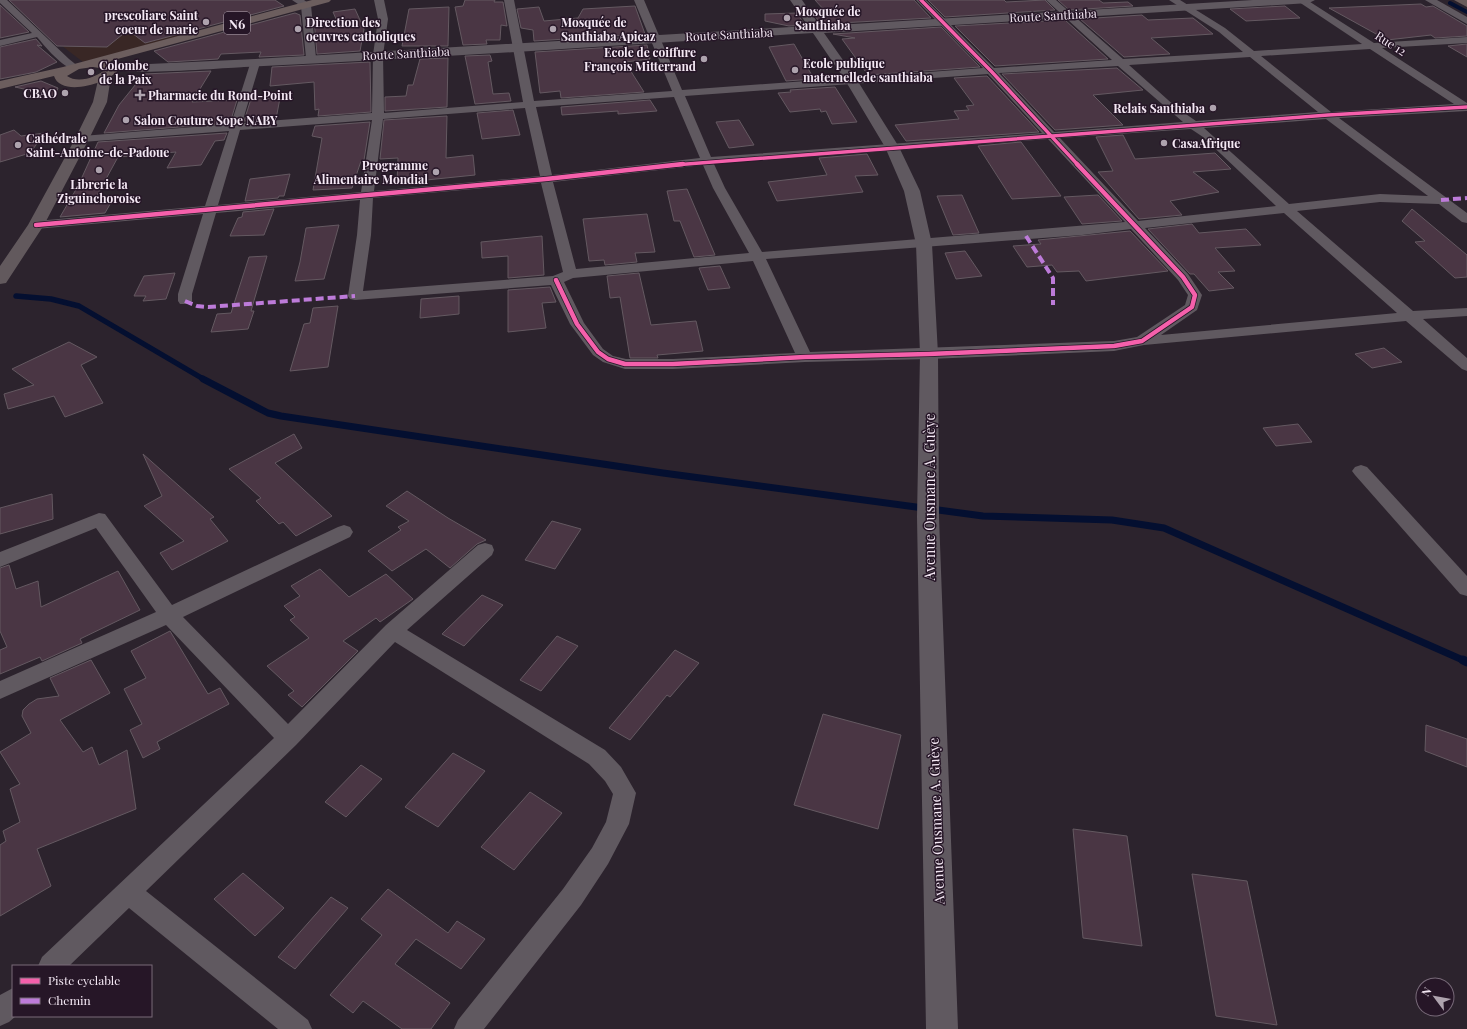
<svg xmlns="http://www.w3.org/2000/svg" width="1467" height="1029" font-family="'Playfair Display',serif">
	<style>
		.commercial { fill: #392725 }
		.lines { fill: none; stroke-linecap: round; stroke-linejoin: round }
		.stream-far3 { stroke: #040f30; stroke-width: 4 }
		.stream-far2 { stroke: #040f30; stroke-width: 5.5 }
		.stream-far1 { stroke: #040f30; stroke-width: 7 }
		.stream { stroke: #040f30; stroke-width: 9 }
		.building { fill: #4a3644; stroke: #645961 }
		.minor { fill: #605960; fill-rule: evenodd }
		.tertiary { fill: #605960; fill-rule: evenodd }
		.secondary { fill: #62595d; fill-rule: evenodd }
		.primary { fill: #6c5e5e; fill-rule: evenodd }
		.trunk { fill: #6b5c5b; fill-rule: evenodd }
		.quiet { stroke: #bd7bd9; stroke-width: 4; stroke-dasharray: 8 4; stroke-linecap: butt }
		.cycleway-far1-casing { stroke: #261627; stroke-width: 5 }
		.cycleway-casing { stroke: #261627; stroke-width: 6 }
		.cycleway-far1 { stroke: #f560ab; stroke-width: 3.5 }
		.cycleway { stroke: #f560ab; stroke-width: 4.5 }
		.poi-dot { fill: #aea3ae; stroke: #261627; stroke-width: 1.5 }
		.labels { text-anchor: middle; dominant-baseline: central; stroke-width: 3; stroke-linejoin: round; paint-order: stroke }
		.far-poi-label { font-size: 12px; font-weight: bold; fill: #f4e8f4; stroke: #261627; text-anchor: start }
		.far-street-label { font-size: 12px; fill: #f4e8f4; stroke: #261627 }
		.shield { fill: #261627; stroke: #b6a9b6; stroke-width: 1 }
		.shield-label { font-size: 13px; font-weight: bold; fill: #f4e8f4 }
		.street-label { font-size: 14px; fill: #f4e8f4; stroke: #261627 }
	</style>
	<rect width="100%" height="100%" fill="#2c232d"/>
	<path class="commercial" d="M44 32 185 35 83 62Z"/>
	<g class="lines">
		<path class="stream-far3" d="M1450 3 1467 12"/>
		<path class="stream-far2" d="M16 296 51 299 79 306 205 380"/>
		<path class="stream-far1" d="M203 379 268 413 281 416 663 473 983 516 1112 520 1164 528 1465 661"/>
		<path class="stream" d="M1463 660 1467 662"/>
	</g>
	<g class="building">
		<path d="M9 0H275L284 6 145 43 128 30 107 47 57 46Z"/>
		<path d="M465 0H495L494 2H503L507 26 501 25 500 40H486L487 44 463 45 455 7 463 6Z"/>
		<path d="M815 0H914L931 18 821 24 812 12 825 11Z"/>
		<path d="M928 0H1004L1006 2 1045 0 1055 10 945 17Z"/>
		<path d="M1058 0H1099L1103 3 1128 2 1133 6 1069 10Z"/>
		<path d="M1421 4 1426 7 1433 6 1467 26V36L1435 38 1431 35 1387 40 1329 8Z"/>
		<path d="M0 5 29 32 0 38Z"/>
		<path d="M635 6 645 34 534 41 533 30 521 28 517 9 539 7 544 21 578 18 583 9Z"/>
		<path d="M1285 6 1300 18 1246 21 1230 9Z"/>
		<path d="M449 7 448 46H402L409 9Z"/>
		<path d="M355 9 364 29 360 51 317 54 314 19 340 28 333 12Z"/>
		<path d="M295 13 300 15 304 55 259 57 261 52 221 54 218 59 168 62 154 51Z"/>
		<path d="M797 13 805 25 789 26 765 21V14Z"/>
		<path d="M1142 15 1148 20 1193 18 1213 34 1151 38 1170 54 1124 57 1080 19Z"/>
		<path d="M1065 20 1108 59 995 66 955 26Z"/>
		<path d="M941 27 980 67 868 75 842 39 855 38 833 34Z"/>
		<path d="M36 39 42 46 37 45 57 62 36 72 0 79V47Z"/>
		<path d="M794 44 814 79 786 81 769 47Z"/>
		<path d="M1467 44V57L1448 46Z"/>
		<path d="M647 45 650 59 625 62 644 92 561 98 560 91 540 93 535 52Z"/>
		<path d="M490 55 492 61 488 62 493 94 509 93 511 101 475 104 465 56Z"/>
		<path d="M448 58 447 107 385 111V97L406 96 408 85H413L420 59Z"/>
		<path d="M370 62 371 112 318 116 319 109 315 110 314 82 270 86 272 67Z"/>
		<path d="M1117 68 1143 90 1093 95 1123 125 1055 130 1002 74Z"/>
		<path d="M211 71 192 102 237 100 230 123 104 133 119 105 144 74Z"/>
		<path d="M987 76 1039 132 906 141 895 125 959 119 954 111 969 110 966 106 974 105 954 78Z"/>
		<path d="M41 81 58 88 55 96 15 87Z"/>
		<path d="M835 87 857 122 832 124 826 111 821 112 820 109 790 112 778 93 791 92 790 90Z"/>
		<path d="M280 98 276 119 244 121 251 99Z"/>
		<path d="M650 100 657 111 618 114V111L562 115 561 107Z"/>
		<path d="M513 110 520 135 482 139 477 113Z"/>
		<path d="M447 116 446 158 473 155 475 175 397 183 398 158 380 159 384 120Z"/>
		<path d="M739 120 754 145 729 148 716 122Z"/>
		<path d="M370 122 364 160 361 161 352 188 313 190 322 138 312 136 315 126Z"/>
		<path d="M14 130 21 136 45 133 30 153 0 162V135Z"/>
		<path d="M227 133 224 140 215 141 201 165 167 168 176 152 118 157 94 201 113 199 105 213 60 217 78 186 98 142Z"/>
		<path d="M1123 135 1135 159 1215 153 1231 169 1193 172 1219 192 1170 201 1182 215 1139 219 1098 172 1113 171 1096 137Z"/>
		<path d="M1021 142 1061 196 1012 199 978 146Z"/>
		<path d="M867 154 878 175 855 176 863 192 777 201 768 182 827 175 819 158Z"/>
		<path d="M290 174 284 196H279L278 198 245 201 250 179Z"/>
		<path d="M687 189 715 255 694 257 680 221H674L667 191Z"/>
		<path d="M962 195 979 233 953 235 937 196Z"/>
		<path d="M1098 195 1122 221 1082 224 1064 197Z"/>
		<path d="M274 209 264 235 230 236 238 218 242 217 243 212Z"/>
		<path d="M1412 209 1467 255V277L1455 278 1415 242 1425 241 1402 221Z"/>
		<path d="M647 214 655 252 635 253 637 262 605 265 604 260 589 261 583 219Z"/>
		<path d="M1192 224 1199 233 1246 229 1261 245 1215 248 1235 271 1218 272 1234 288 1209 291 1194 274H1190L1148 229Z"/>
		<path d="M339 225 324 279 295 281 300 262 306 228Z"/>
		<path d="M1130 231 1168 271 1086 281 1079 271 1057 272 1052 265 1027 267 1013 246 1041 244 1038 240Z"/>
		<path d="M542 236 544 275 508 278V256L482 258 481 242Z"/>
		<path d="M965 251 982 276 956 279 945 253Z"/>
		<path d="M267 256 251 311H254L248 329 211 332 217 314 231 313 249 257Z"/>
		<path d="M720 266 730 288 708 290 699 268Z"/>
		<path d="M175 273 166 299 143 301 146 296H134L144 276Z"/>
		<path d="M639 273 651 325 696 321 703 351 657 355 658 358H630L620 297 610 298 607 276Z"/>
		<path d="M550 287 556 302 542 303 546 328 508 332V290Z"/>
		<path d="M459 296V314L420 318 421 299Z"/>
		<path d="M338 306 328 367 290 371 304 324 310 323 313 308Z"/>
		<path d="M69 342 97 357 81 365 103 403 65 417 54 396 8 409 4 394 34 385 12 369Z"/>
		<path d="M1384 348 1402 362 1372 368 1355 354Z"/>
		<path d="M1298 424 1312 442 1276 446 1263 428Z"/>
		<path d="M294 434 302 448 275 463 332 516 296 536 283 522 279 524 256 501 261 498 229 469Z"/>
		<path d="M143 454 214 517 210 519 228 541 172 570 160 553 184 541 144 506 162 496Z"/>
		<path d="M407 491 448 518 486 540 477 544 450 568 426 549 392 571 368 551 401 530 398 527 409 521 386 506Z"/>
		<path d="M52 494 53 519 0 534V508Z"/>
		<path d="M552 521 581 529 555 569 525 560Z"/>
		<path d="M9 565 16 589 38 581 41 607 118 571 140 610 80 639 82 643 42 661 40 657 0 674V650L7 647 0 631V568Z"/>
		<path d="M320 569 349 597 386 574 413 599 380 622 376 618 343 641 358 651 302 707 288 695 294 691 267 666 309 638 290 620 295 617 284 606 300 596 291 586Z"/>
		<path d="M482 595 503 605 464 646 442 634Z"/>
		<path d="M170 631 208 694 220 688 229 704 157 742 160 749 143 758 130 730 142 724 124 689 146 678 131 651Z"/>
		<path d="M557 636 578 646 541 691 520 680Z"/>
		<path d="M675 650 699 663 670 697 667 695 630 740 609 728Z"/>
		<path d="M91 660 110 693 60 720 83 752 92 747 99 765 127 750 136 809 37 849 51 886 0 916V845L6 841 3 831 20 822 10 789 20 784 0 752 31 733 22 716 23 710 29 704 37 699 59 696 50 678Z"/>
		<path d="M823 714 901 735 878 829 794 805Z"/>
		<path d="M1426 725 1467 739V767L1425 751Z"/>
		<path d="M453 753 485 771 438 827 405 807Z"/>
		<path d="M361 765 382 779 346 817 325 802Z"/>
		<path d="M530 792 562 813 514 870 481 847Z"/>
		<path d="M1073 829 1127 836 1142 946 1083 938Z"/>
		<path d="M243 873 284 908 255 936 214 899Z"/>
		<path d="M1192 874 1247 881 1277 1025 1216 1016Z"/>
		<path d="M388 889 448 933 457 921 485 939 461 969 416 939 395 964 450 1003 431 1029H402L363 1001 353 1013 330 995 382 935 361 919Z"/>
		<path d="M331 897 348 908 295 969 278 957Z"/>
	</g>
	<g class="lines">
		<g class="minor">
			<path d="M0 0H7L69 59 79 67 78 69C65 72 45 46 37 37L0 46V40L32 33 0 3Z"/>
			<path d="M292 0H304L311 5 316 58 315 60H307L306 58 301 6Z"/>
			<path d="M374 0H384L388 19 383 55 384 113 523 102 504 0H514L534 101 672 91 634 0H644L682 90 983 68 916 0H926L994 68 1112 60 1046 0H1056L1123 59 1243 52 1219 32 1169 0H1180L1225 28 1254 51 1362 44 1296 0H1307L1374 43 1467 37V43L1382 48 1467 103V111L1339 118 1467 213V223L1462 222 1439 204 1380 202 1297 211 1413 311 1467 308V316L1423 319 1467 358V371L1462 369 1406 321 1144 345 1114 351 929 359 805 362 673 369H625L603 362 593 355 570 324 551 285 355 300 350 299 348 296 357 235 360 200 216 213 192 294V301L190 304H180L178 301V294L203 214 36 229 29 225 36 221 205 206 229 131 82 142 76 139 82 136 231 124 251 61 255 60 260 63 242 123 372 113 373 55 378 19ZM1370 49 1454 104 1331 112 1261 56ZM1250 57 1318 112 1196 121 1177 108 1129 65ZM1118 66 1183 122 1054 132 999 73ZM988 74 1042 133 711 157 685 96ZM674 97 700 158 552 175 536 107ZM525 108 540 176 374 191 383 119ZM1326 119 1428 196 1380 194 1289 204 1204 128ZM372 120 361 192 218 205 240 130ZM1191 129 1203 137 1276 206 1138 221 1060 138ZM1048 139 1125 222 762 252 725 188 714 164ZM703 165 713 188 749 253 576 269 553 182ZM541 183 563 272 553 276 363 291 371 235 373 198ZM1284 213 1397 313 1161 335 1197 310 1202 295 1188 274 1145 228ZM1131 229 1178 280 1188 295 1185 305 1137 337 1114 341 810 352 766 259 1082 235ZM753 261 795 353 673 359H626L613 356 603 349 584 323 564 282 573 278Z"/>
			<path d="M1425 0H1437L1467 17V24Z"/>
			<path d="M1361 465 1367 467 1467 576V596L1460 594 1355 475 1352 471 1355 467Z"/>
			<path d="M99 513 105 514 172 605 338 527 344 525 350 527 353 532 350 537 183 617 288 724 386 625 478 545 485 543 492 545 494 550 492 555 407 630 605 750 621 767 636 793 629 824 608 864 581 905 484 1029H454L458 1020 563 889 592 848 606 822 613 794 605 781 589 764 395 642 296 745 146 891 308 1020 312 1029H278L129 908 69 966H38L42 957 274 738 166 625 0 699V681L156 612 96 528 0 567V552Z"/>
			<path d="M13 988V1016H16L9 1022 0 1026V995Z"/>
		</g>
		<path class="tertiary" d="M790 0H802L820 26 1253 0H1315L1309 3 824 33 857 80 899 147 920 191 932 244 938 354 939 517 958 1029H926L917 517 920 354 916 244 904 191 885 147 845 80 813 33C623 45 434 58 244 67 225 68 114 77 107 67L113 63 149 64 255 59 808 26Z"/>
		<path class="secondary" d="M105 72 111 76 107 102 89 139 44 225 6 283 0 284V266L28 225 75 139 93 102 99 76Z"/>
		<path class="primary" d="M312 0H331L329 2 110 61 119 69C110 83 61 98 54 76L0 89V81L63 67ZM93 67 106 69C97 77 78 84 67 76L79 69Z"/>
		<path class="trunk" d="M1454 0H1467V7Z"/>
		<g class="quiet">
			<path d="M1441 200 1467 198"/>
			<path d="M1026 236 1053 278V305"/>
			<path d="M185 301 197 306 208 307 355 296"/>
		</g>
		<defs>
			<g id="cycleway-far1">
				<path d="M921 0 991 71 1078 165"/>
				<path d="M674 165 1328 115 1467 107"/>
			</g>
			<g id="cycleway">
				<path d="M36 225 546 179 683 164"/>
				<path d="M556 280 577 324 598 352 608 359 625 364H673L805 357 929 354 1114 346 1142 341 1192 307 1195 295 1183 277 1077 164"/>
			</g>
		</defs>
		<use href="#cycleway-far1" class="cycleway-far1-casing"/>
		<use href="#cycleway" class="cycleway-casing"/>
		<use href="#cycleway-far1" class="cycleway-far1"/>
		<use href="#cycleway" class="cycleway"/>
	</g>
	<g class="poi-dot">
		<circle cx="787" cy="18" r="4"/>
		<circle cx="206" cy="22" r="4"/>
		<circle cx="298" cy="29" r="4"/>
		<circle cx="553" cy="29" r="4"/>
		<circle cx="704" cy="59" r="4"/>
		<circle cx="795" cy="70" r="4"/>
		<circle cx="91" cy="72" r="4"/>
		<circle cx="65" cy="93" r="4"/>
		<path d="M138 89h4v4h4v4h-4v4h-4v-4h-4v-4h4z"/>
		<circle cx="1213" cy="108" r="4"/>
		<circle cx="126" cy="120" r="4"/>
		<circle cx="1164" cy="143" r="4"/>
		<circle cx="18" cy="145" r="4"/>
		<circle cx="99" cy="170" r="4"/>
		<circle cx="436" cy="172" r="4"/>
	</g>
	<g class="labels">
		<g class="far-poi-label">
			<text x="795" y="11">Mosquée de<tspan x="795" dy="14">Santhiaba</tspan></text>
			<text x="198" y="15" text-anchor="end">prescoliare Saint<tspan x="198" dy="14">coeur de marie</tspan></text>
			<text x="306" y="22">Direction des<tspan x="306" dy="14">oeuvres catholiques</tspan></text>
			<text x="561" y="22">Mosquée de<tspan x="561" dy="14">Santhiaba Apicaz</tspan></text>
			<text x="696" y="52" text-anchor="end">Ecole de coiffure<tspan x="696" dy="14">François Mitterrand</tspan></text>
			<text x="803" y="63">Ecole publique<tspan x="803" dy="14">maternellede santhiaba</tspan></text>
			<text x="99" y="65">Colombe<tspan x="99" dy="14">de la Paix</tspan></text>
			<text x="57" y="93" text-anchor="end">CBAO</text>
			<text x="148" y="95">Pharmacie du Rond-Point</text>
			<text x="1205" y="108" text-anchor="end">Relais Santhiaba</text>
			<text x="134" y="120">Salon Couture Sope NABY</text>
			<text x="26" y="138">Cathédrale<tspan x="26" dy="14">Saint-Antoine-de-Padoue</tspan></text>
			<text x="1172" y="143">CasaAfrique</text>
			<text x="428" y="165" text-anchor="end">Programme<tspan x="428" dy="14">Alimentaire Mondial</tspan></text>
			<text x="99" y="184" text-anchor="middle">Librerie la<tspan x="99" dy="14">Ziguinchoroise</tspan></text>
		</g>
		<g class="far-street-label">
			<text transform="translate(1053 15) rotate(-3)">Route Santhiaba</text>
			<text transform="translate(729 34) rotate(-3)">Route Santhiaba</text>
			<text transform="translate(1391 43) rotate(33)">Rue 12</text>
			<text transform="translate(406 53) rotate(-3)">Route Santhiaba</text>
		</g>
		<rect class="shield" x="224" y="12" width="26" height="22" rx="3"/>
		<g class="shield-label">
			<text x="237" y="23">N6</text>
		</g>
		<g class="street-label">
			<text transform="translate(929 497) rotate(-90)">Avenue Ousmane A. Guèye</text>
			<text transform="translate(936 821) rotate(-92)">Avenue Ousmane A. Guèye</text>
		</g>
	</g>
	<rect x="12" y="965" width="140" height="52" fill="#261627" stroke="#786a79"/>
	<rect x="20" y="978" width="20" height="6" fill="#f560ab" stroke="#786a79"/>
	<text x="48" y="985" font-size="12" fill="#f4e8f4">Piste cyclable</text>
	<rect x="20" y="998" width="20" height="6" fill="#bd7bd9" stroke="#786a79"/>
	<text x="48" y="1005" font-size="12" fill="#f4e8f4">Chemin</text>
	<g transform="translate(1435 997) rotate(302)"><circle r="19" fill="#261627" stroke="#786a79"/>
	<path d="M0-3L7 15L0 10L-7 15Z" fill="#aea3ae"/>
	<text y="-6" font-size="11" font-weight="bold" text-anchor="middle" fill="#f4e8f4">N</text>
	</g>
</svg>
